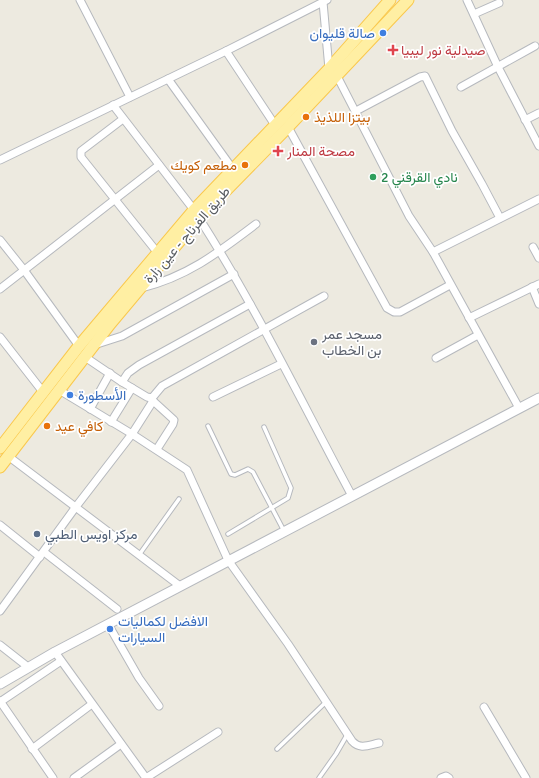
<svg xmlns="http://www.w3.org/2000/svg" width="539" height="778" font-family="Signika,Vazirmatn,sans-serif">
	<style>
		.lines { fill: none; stroke-linecap: round; stroke-linejoin: round }
		.service-casing { stroke: #b6b9be; stroke-width: 5.5 }
		.minor-casing { stroke: #b6b9be; stroke-width: 9 }
		.tertiary-casing { stroke: #b6b9be; stroke-width: 11 }
		.primary-casing { stroke: #fac84c; stroke-width: 13 }
		.service { stroke: #fff; stroke-width: 3.5 }
		.minor { stroke: #fff; stroke-width: 7 }
		.tertiary { stroke: #fff; stroke-width: 9 }
		.primary { stroke: #ffefa3; stroke-width: 11 }
		.shop-dot { fill: #3f7fe0; stroke: #fff; stroke-width: 1.5 }
		.health-dot { fill: #e0444e; stroke: #fff; stroke-width: 1.5 }
		.food-dot { fill: #e8710a; stroke: #fff; stroke-width: 1.5 }
		.leisure-dot { fill: #2e9e5b; stroke: #fff; stroke-width: 1.5 }
		.worship-dot { fill: #6b7280; stroke: #fff; stroke-width: 1.5 }
		.service-dot { fill: #5c6f8a; stroke: #fff; stroke-width: 1.5 }
		.labels { text-anchor: middle; dominant-baseline: central; stroke-width: 3.5; stroke-linejoin: round; paint-order: stroke }
		.shop-label { font-size: 14px; fill: #366cbe; stroke: #fff; text-anchor: start }
		.health-label { font-size: 14px; fill: #be3a42; stroke: #fff; text-anchor: start }
		.food-label { font-size: 14px; fill: #c56008; stroke: #fff; text-anchor: start }
		.leisure-label { font-size: 14px; fill: #27864d; stroke: #fff; text-anchor: start }
		.street-label { font-size: 14px; fill: #595d62; stroke: #fff }
		.worship-label { font-size: 14px; fill: #5b616d; stroke: #fff; text-anchor: start }
		.service-label { font-size: 14px; fill: #4e5e75; stroke: #fff; text-anchor: start }
	</style>
	<rect width="100%" height="100%" fill="#edeae0"/>
	<g class="lines">
		<defs>
			<g id="service">
				<path d="M208 426 231 474 235 475 248 469 253 472 284 531"/>
				<path d="M228 534 288 498 291 488 264 427"/>
				<path d="M139 555 179 499"/>
				<path d="M277 749 326 702"/>
				<path d="M319 778 336 754 347 735"/>
			</g>
			<g id="minor">
				<path d="M80 0 130 97"/>
				<path d="M467 0 498 67 539 146"/>
				<path d="M323 2 329 69"/>
				<path d="M474 14 499 3"/>
				<path d="M226 51 275 125"/>
				<path d="M337 76 409 216 433 252 519 408"/>
				<path d="M168 79 232 168"/>
				<path d="M461 87 535 46"/>
				<path d="M113 105 194 210"/>
				<path d="M356 111 420 77 425 76 452 131 482 184 500 218"/>
				<path d="M123 119 81 151V157L157 252"/>
				<path d="M525 120 539 113"/>
				<path d="M288 127 387 308 394 312H400L450 285"/>
				<path d="M0 160 226 51 327 0"/>
				<path d="M199 218C256 307 302 403 352 496"/>
				<path d="M0 240 24 270 79 346"/>
				<path d="M533 247 539 258"/>
				<path d="M433 252 539 199"/>
				<path d="M532 287 539 304"/>
				<path d="M141 288C187 277 219 252 256 224"/>
				<path d="M0 289 159 165"/>
				<path d="M250 304 139 365 128 373 122 382 147 397 152 398 162 386 324 296"/>
				<path d="M469 318 539 284"/>
				<path d="M0 337 43 392"/>
				<path d="M94 345 122 336 234 274"/>
				<path d="M85 357 122 382"/>
				<path d="M436 358 478 335"/>
				<path d="M59 390 132 434 187 470 228 560 288 644 352 741C360 750 369 745 379 743"/>
				<path d="M213 397 281 364"/>
				<path d="M151 399 174 420 173 424 157 449"/>
				<path d="M90 409 110 373"/>
				<path d="M111 422 132 388"/>
				<path d="M8 456 180 586"/>
				<path d="M0 525 40 557"/>
				<path d="M44 552 117 609"/>
				<path d="M0 611 75 508 132 434 153 401"/>
				<path d="M108 624 139 678 159 706"/>
				<path d="M0 645 28 667"/>
				<path d="M55 652 146 778"/>
				<path d="M0 701 53 778"/>
				<path d="M0 702 61 661"/>
				<path d="M484 707 526 778"/>
				<path d="M32 749 92 704"/>
				<path d="M74 778 121 744"/>
				<path d="M146 778 218 732"/>
				<path d="M441 778 446 776 449 778"/>
			</g>
			<path id="tertiary" d="M0 684 55 652 539 398"/>
			<g id="primary">
				<path d="M0 448 79 346 194 210 329 69 390 0"/>
				<path d="M0 467 110 324 199 218 288 127 408 0"/>
			</g>
		</defs>
		<use href="#service" class="service-casing"/>
		<use href="#minor" class="minor-casing"/>
		<use href="#tertiary" class="tertiary-casing"/>
		<use href="#primary" class="primary-casing"/>
		<use href="#service" class="service"/>
		<use href="#minor" class="minor"/>
		<use href="#tertiary" class="tertiary"/>
		<use href="#primary" class="primary"/>
	</g>
	<g class="shop-dot">
		<circle cx="383" cy="33" r="4"/>
		<circle cx="70" cy="395" r="4"/>
		<circle cx="110" cy="629" r="4"/>
	</g>
	<g class="health-dot">
		<path d="M391 44h4v4h4v4h-4v4h-4v-4h-4v-4h4z"/>
		<path d="M276 145h4v4h4v4h-4v4h-4v-4h-4v-4h4z"/>
	</g>
	<g class="food-dot">
		<circle cx="306" cy="117" r="4"/>
		<circle cx="245" cy="165" r="4"/>
		<circle cx="47" cy="426" r="4"/>
	</g>
	<circle class="leisure-dot" cx="373" cy="177" r="4"/>
	<circle class="worship-dot" cx="314" cy="342" r="4"/>
	<circle class="service-dot" cx="37" cy="534" r="4"/>
	<g class="labels">
		<g class="shop-label">
			<text x="375" y="33" text-anchor="end">صالة قليوان</text>
			<text x="78" y="395">الأسطورة</text>
			<text x="118" y="621">الافضل لكماليات<tspan x="118" dy="16">السيارات</tspan></text>
		</g>
		<g class="health-label">
			<text x="401" y="50">صيدلية نور ليبيا</text>
			<text x="287" y="151">مصحة المنار</text>
		</g>
		<g class="food-label">
			<text x="314" y="117">بيتزا اللذيذ</text>
			<text x="237" y="165" text-anchor="end">مطعم كويك</text>
			<text x="55" y="426">كافي عيد</text>
		</g>
		<g class="leisure-label">
			<text x="381" y="177">نادي القرقني 2</text>
		</g>
		<g class="street-label">
			<text transform="translate(187 235) rotate(-49)">طريق الفرناج - عين زارة</text>
		</g>
		<g class="worship-label">
			<text x="322" y="334">مسجد عمر<tspan x="322" dy="16">بن الخطاب</tspan></text>
		</g>
		<g class="service-label">
			<text x="45" y="534">مركز اويس الطبي</text>
		</g>
	</g>
</svg>
